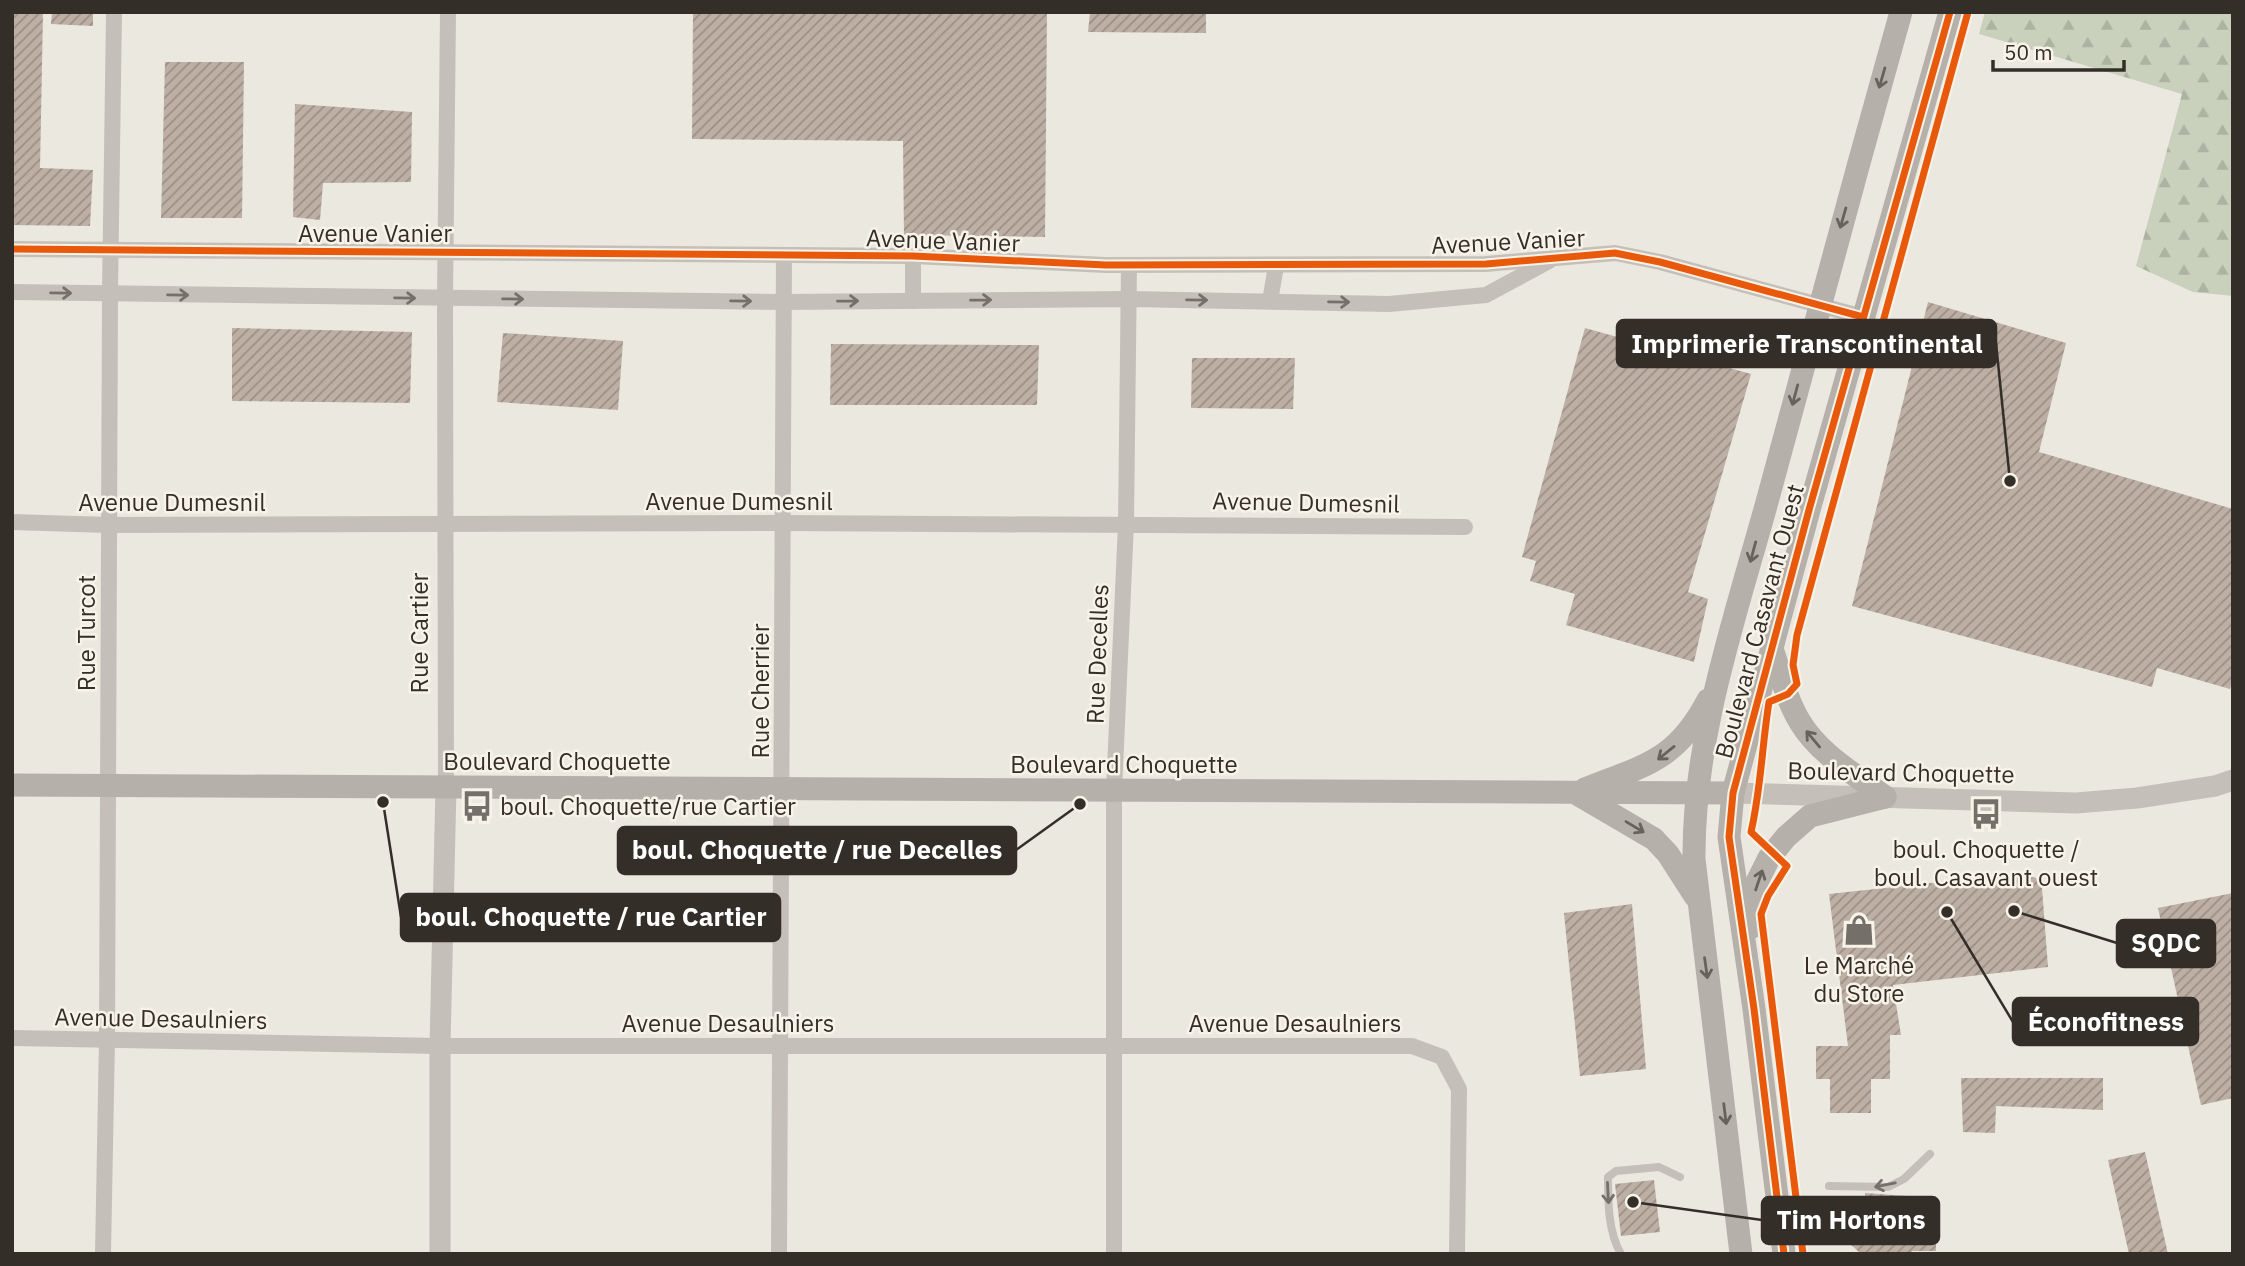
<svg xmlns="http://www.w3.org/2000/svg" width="2245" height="1266" font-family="'IBM Plex Sans',sans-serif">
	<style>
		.forest { fill: url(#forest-firs) }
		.building { fill: url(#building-hatch) }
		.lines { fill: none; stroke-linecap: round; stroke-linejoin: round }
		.service { stroke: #c4c0b9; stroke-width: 8 }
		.minor { stroke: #c4c0b9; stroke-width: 16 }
		.tertiary { stroke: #c4c0b9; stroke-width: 21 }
		.secondary { stroke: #b5b0aa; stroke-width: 23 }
		.cycleway-casing { stroke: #f7f3e8; stroke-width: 11 }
		.cycleway { stroke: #e8590c; stroke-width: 7 }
		.oneway { stroke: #68625c }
		.oneway2 { stroke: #757069 }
		.labels { text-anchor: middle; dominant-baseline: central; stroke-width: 5; stroke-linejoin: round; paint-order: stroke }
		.street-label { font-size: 24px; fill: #342e28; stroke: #f7f3e8 }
		.poi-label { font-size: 24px; fill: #342e28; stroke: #f7f3e8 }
		.leader { fill: none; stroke: #342e28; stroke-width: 2.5 }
		.callout-dot { fill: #342e28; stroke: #f7f3e8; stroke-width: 2.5 }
		.callout { fill: #342e28; stroke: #342e28; stroke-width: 2.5 }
		.callout-label { font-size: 26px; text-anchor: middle; font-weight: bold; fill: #fff }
	</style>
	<defs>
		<pattern id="forest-firs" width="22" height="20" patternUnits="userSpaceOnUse" patternTransform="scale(1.75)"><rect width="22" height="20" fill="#c9d0bc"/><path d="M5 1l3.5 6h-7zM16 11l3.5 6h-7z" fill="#adb3a2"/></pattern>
		<pattern id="building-hatch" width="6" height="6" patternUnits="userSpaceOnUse" patternTransform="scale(1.75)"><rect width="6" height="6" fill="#bdafa4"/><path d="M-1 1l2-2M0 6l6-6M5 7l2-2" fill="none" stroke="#9a8f86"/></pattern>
	</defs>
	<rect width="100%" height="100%" fill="#ebe8e0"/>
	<path class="forest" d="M1985 12H2233V296L2193 292 2136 266 2182 94 1979 34Z"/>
	<g class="building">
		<path d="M12 12H43L40 168 93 170 90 226 12 225Z"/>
		<path d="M52 12H93V26L51 24Z"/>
		<path d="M693 12H1047L1045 237 904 235 903 141 692 139Z"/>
		<path d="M1090 12H1206V33L1088 32Z"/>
		<path d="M165 62H244L242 218H161Z"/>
		<path d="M295 104 412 112 411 182 323 183 320 220 293 217Z"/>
		<path d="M1928 302 2066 343 2039 452 2233 509V677L2230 689 2157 668 2152 687 1852 606Z"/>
		<path d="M232 328 412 332 410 403 232 401Z"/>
		<path d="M1585 328 1751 374 1688 592 1708 599 1694 662 1566 625 1575 594 1530 581 1536 561 1522 557Z"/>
		<path d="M503 333 623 341 618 410 497 402Z"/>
		<path d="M831 344 1039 345 1037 405H830Z"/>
		<path d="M1192 358H1295L1293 409 1191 408Z"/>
		<path d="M2024 873 2036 878 2042 888 2048 967 1893 985 1901 1035H1890V1079H1871V1113H1830V1079H1816V1046H1848L1829 894Z"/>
		<path d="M2233 893V1098L2201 1105 2158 908Z"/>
		<path d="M1632 904 1646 1069 1580 1076 1564 913Z"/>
		<path d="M1961 1078H2103V1110L1996 1106 1995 1133 1963 1132Z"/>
		<path d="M2145 1152 2168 1254H2129L2108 1160Z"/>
		<path d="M1654 1180 1660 1232 1621 1236 1615 1184Z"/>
		<path d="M1865 1193 1935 1198 1936 1251H1912L1910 1254H1861L1848 1242 1865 1224Z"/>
	</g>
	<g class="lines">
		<g class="service">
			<path d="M1829 1186 1888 1187 1904 1179 1930 1154"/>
			<path d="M1621 1254C1608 1232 1608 1202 1608 1177L1616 1171 1659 1167 1680 1177"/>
		</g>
		<g class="minor">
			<path d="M12 249 913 256 1106 265 1486 264 1615 253 1660 262 1863 317"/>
			<path d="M913 256V301"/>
			<path d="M12 292 783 302 1129 299 1389 304 1486 295 1549 261"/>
			<path d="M1270 301 1276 266"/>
			<path d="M12 522 109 525 783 523 1465 527"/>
			<path d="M446 787 445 299 448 12"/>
			<path d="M12 1038 440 1046H1412L1442 1057 1459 1089 1457 1254"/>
			<path d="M103 1254 107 1039 110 293 114 12"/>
			<path d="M779 1254 784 255"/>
			<path d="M1114 1254V790L1126 524 1129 265"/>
		</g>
		<g class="tertiary">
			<path d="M1733 793 2076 803 2137 798 2215 786 2233 780"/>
			<path d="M440 1254V1046L446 787"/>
		</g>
		<g class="secondary">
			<path d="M1771 646C1780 671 1786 699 1800 722 1819 754 1856 775 1885 797"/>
			<path d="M12 785 1733 793"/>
			<path d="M1585 789C1645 765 1676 761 1708 700"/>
			<path d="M1579 795 1654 839 1668 854 1695 896"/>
			<path d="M1752 927 1757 882 1769 858 1786 837 1810 816 1885 797"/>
			<path d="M1741 1254 1694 859C1693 738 1735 618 1767 502 1811 339 1855 175 1901 12"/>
			<path d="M1784 1254 1754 1009 1729 837 1733 793 1809 510 1950 12"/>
		</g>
		<defs>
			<g id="cycleway">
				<path d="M12 249 913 256 1106 265 1486 264 1615 253 1660 262 1863 317"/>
				<path d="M1784 1254 1754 1009 1729 837 1733 793 1809 510 1950 12"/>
				<path d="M1803 1254 1761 914 1768 896 1787 866 1751 832C1761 789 1762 745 1769 702L1788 694 1797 684 1793 665 1797 635 1968 12"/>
			</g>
		</defs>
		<use href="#cycleway" class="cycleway-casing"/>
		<use href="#cycleway" class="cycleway"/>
	</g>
	<defs><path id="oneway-shaft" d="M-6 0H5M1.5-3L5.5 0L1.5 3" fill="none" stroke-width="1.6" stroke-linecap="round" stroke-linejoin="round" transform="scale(1.75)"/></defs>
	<g class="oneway">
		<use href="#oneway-shaft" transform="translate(1882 78) rotate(106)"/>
		<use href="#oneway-shaft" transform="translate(1843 218) rotate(106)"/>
		<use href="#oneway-shaft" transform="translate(1795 395) rotate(105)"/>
		<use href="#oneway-shaft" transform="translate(1753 552) rotate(105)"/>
		<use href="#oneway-shaft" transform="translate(1813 739) rotate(-130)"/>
		<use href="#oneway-shaft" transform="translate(1666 753) rotate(141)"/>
		<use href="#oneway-shaft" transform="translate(1635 827) rotate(31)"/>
		<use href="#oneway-shaft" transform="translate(1759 880) rotate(-71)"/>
		<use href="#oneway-shaft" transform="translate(1706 968) rotate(82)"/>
		<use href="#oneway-shaft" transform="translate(1725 1114) rotate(83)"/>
	</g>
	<g class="oneway2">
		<use href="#oneway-shaft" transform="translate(61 293) rotate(1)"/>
		<use href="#oneway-shaft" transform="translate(178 295) rotate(1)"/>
		<use href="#oneway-shaft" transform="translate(405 298) rotate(1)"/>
		<use href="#oneway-shaft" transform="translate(513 299) rotate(1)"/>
		<use href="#oneway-shaft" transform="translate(981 300) rotate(-1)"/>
		<use href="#oneway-shaft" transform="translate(1197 300) rotate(1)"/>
		<use href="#oneway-shaft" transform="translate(741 301) rotate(1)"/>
		<use href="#oneway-shaft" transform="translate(848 301) rotate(-1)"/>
		<use href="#oneway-shaft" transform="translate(1339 302) rotate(1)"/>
		<use href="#oneway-shaft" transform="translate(1885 1185) rotate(169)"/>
		<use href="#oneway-shaft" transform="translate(1608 1193) rotate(87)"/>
	</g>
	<defs>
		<symbol id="bus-bare" viewBox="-9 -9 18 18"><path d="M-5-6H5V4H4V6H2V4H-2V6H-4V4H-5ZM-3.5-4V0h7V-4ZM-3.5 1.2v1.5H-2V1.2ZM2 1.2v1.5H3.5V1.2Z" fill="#746f68" stroke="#f7f3e8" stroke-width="2.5" paint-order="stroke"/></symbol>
		<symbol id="shop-bare" viewBox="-9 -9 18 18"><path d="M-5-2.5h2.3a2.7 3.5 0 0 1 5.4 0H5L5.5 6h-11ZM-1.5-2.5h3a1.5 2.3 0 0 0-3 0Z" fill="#746f68" stroke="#f7f3e8" stroke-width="2.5" paint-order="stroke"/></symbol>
	</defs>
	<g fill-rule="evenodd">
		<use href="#bus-bare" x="455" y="784" width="44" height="44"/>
		<use href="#bus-bare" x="1964" y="792" width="44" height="44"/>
		<use href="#shop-bare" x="1837" y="908" width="44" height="44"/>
	</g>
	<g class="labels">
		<g class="street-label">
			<text x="375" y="233">Avenue Vanier</text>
			<text transform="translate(943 240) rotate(2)">Avenue Vanier</text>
			<text transform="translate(1508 241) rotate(-3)">Avenue Vanier</text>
			<text x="739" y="501">Avenue Dumesnil</text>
			<text x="172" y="502">Avenue Dumesnil</text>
			<text transform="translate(1306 502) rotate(1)">Avenue Dumesnil</text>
			<text transform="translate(1759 621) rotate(-75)">Boulevard Casavant Ouest</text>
			<text transform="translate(86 633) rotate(-90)">Rue Turcot</text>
			<text transform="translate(419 633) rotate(-90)">Rue Cartier</text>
			<text transform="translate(1097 654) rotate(-88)">Rue Decelles</text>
			<text transform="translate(760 691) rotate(-90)">Rue Cherrier</text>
			<text x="557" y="761">Boulevard Choquette</text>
			<text x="1124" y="764">Boulevard Choquette</text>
			<text transform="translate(1901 772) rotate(1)">Boulevard Choquette</text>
			<text transform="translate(161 1018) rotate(1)">Avenue Desaulniers</text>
			<text x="728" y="1023">Avenue Desaulniers</text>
			<text x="1295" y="1023">Avenue Desaulniers</text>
		</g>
		<g class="poi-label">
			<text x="500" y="806" text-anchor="start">boul. Choquette/rue Cartier</text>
			<text x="1986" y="849">boul. Choquette /<tspan x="1986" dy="28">boul. Casavant ouest</tspan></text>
			<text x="1859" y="965">Le Marché<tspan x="1859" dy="28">du Store</tspan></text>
		</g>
	</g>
	<path class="leader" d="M2010 481L1996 343M1080 804L1016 850M383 802L401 917M2014 911L2117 943M1947 912L2013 1022M1633 1202L1762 1220"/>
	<g class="callout-dot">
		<circle cx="2010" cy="481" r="7"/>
		<circle cx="1080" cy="804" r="7"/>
		<circle cx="383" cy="802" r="7"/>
		<circle cx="2014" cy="911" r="7"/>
		<circle cx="1947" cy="912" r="7"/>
		<circle cx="1633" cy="1202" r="7"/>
	</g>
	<g class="callout">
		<rect x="1617" y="320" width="379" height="47" rx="7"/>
		<rect x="618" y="827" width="398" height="47" rx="7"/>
		<rect x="401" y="894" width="379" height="47" rx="7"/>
		<rect x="2117" y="920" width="98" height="47" rx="7"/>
		<rect x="2013" y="998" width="185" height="47" rx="7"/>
		<rect x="1762" y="1197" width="177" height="47" rx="7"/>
	</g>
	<g class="callout-label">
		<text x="1807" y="353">Imprimerie Transcontinental</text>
		<text x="817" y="859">boul. Choquette / rue Decelles</text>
		<text x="591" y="926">boul. Choquette / rue Cartier</text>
		<text x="2166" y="952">SQDC</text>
		<text x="2106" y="1031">Éconofitness</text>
		<text x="1851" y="1229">Tim Hortons</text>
	</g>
	<rect width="2245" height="1266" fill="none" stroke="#342e28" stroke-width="28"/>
	<path d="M1993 60v10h131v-10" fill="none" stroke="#342e28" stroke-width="3.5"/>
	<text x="2004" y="60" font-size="21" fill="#342e28" stroke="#f7f3e8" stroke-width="5" paint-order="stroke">50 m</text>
</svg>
